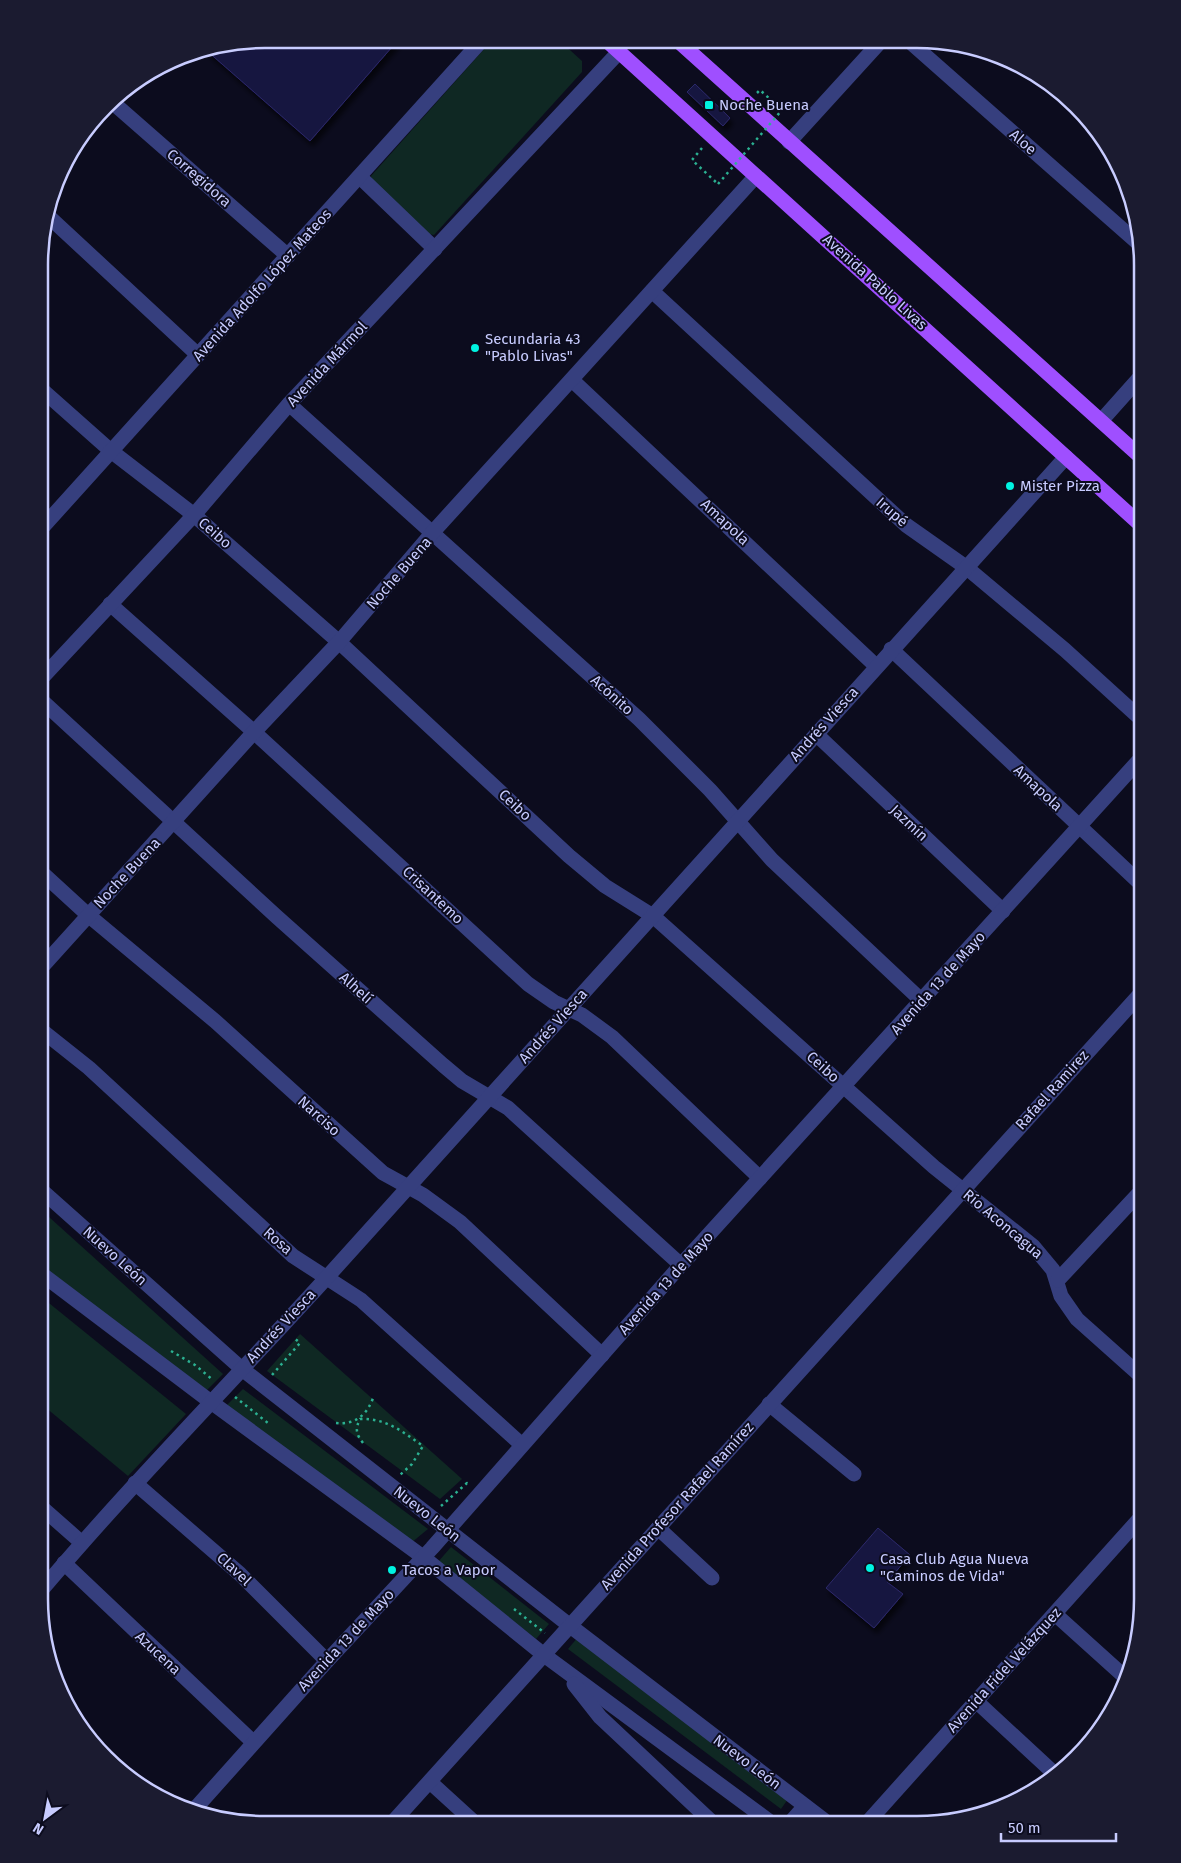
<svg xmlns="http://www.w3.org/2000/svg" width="1181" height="1863" font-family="'Fira Sans',sans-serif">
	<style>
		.green { fill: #0f2823 }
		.building { fill: #19173f; stroke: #2b296b; filter: url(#shadow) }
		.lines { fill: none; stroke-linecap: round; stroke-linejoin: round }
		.path { stroke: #2bb091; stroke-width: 2.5; stroke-dasharray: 2.5 4; stroke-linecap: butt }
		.minor { stroke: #363f7e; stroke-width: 15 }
		.major { stroke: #9f4fff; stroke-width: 15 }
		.path-bridge { stroke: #2bb091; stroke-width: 2.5; stroke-dasharray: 2.5 4; stroke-linecap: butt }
		.poi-dot { fill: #00f3e1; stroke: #0c0c1e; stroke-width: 2 }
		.labels { text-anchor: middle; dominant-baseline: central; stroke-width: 4; stroke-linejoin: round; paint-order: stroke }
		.poi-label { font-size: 15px; fill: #c8ccff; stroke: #0c0c1e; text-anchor: start }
		.street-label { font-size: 15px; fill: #c8ccff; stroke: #0c0c1e }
		.rim { fill: none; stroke: #c8ccff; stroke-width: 2.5 }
	</style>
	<defs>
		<filter id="shadow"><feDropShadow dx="3" dy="5.5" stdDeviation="2.5" flood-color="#0009"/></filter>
	</defs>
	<rect width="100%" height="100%" fill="#0c0c1e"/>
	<g class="green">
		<path d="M493 39 559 40 582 61V72L434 235 423 233 372 183 371 176Z"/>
		<path d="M39 1208 223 1374 202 1395 39 1268Z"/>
		<path d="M39 1295 186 1414 128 1476 39 1402Z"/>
		<path d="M300 1334 462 1479 440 1499 267 1371Z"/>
		<path d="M243 1389 428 1529 411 1543 224 1408Z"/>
		<path d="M451 1547 549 1624 536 1639 438 1562Z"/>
		<path d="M578 1637 788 1799 781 1809 568 1649Z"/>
	</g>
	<g class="building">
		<path d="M265 39H399L310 141 206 50Z"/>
		<path d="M695 84 730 118 723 126 687 92Z"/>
		<path d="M878 1528 910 1555 887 1582 903 1594 874 1628 826 1588Z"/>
	</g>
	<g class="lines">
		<g class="path">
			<path d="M757 93 760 90 782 110"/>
			<path d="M702 148 692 160 718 184"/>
			<path d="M171 1351 195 1365 213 1380"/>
			<path d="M272 1375 300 1343 293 1337"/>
			<path d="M235 1397 268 1423"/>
			<path d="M336 1423C355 1425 367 1415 373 1398"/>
			<path d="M363 1443C356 1434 355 1429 360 1419 386 1418 403 1432 423 1446L412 1464 400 1475"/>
			<path d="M441 1506 467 1483 469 1485"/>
			<path d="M514 1609 545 1633"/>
		</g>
		<g class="minor">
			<path d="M909 41 1138 243"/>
			<path d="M111 101 288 256"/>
			<path d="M789 142 881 41"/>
			<path d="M360 177 435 249"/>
			<path d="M47 215 198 355"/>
			<path d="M652 291 906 525 967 568 1065 650 1142 720"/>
			<path d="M572 380 876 666"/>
			<path d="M40 388 111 451 194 515 339 642 569 856 605 886 653 916 934 1167 1033 1246 1053 1270 1061 1296 1077 1319 1142 1377"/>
			<path d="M289 404 639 719 710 790 772 860 922 1001"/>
			<path d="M1101 421 1142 375"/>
			<path d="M40 530 483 39"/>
			<path d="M110 604 254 732 528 984 554 1002 582 1015 612 1037 760 1178"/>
			<path d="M891 649 1142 885"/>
			<path d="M40 680 194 515 289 404 619 52"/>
			<path d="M40 699 277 917 443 1065 462 1081 508 1108 681 1265"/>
			<path d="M816 734 1003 911"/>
			<path d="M40 871 88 915 215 1021 383 1173 423 1195 460 1222 602 1355"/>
			<path d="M40 969 254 732 339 642 433 532 756 176"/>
			<path d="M40 1029 89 1068 293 1256 361 1300 522 1445"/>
			<path d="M39 1188 242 1369 569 1625 829 1824"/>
			<path d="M39 1272 211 1402 423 1557 544 1655 773 1824"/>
			<path d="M1058 1280 1142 1190"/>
			<path d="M769 1404 854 1474"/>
			<path d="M135 1483 240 1574 327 1661"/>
			<path d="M39 1505 82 1543"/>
			<path d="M658 1528 712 1578"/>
			<path d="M64 1563 253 1742"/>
			<path d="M39 1593C132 1483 233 1381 329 1275 575 1002 821 730 1066 457"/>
			<path d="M1055 1614 1126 1678"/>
			<path d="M574 1684 600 1717 714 1824"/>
			<path d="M976 1701 1056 1775"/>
			<path d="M117 1767 131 1780"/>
			<path d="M430 1782 475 1823"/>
			<path d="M193 1811 327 1661 432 1548 681 1265 1142 757"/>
			<path d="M392 1823 1142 992"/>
			<path d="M789 1824 805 1806"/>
			<path d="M866 1824 1142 1516"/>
		</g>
		<g class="major">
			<path d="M606 40 1142 526"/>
			<path d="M677 40 1142 458"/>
		</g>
		<path class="path-bridge" d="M718 184 782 110"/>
	</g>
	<g class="poi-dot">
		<rect x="704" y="100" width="10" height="10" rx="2.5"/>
		<circle cx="475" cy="348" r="5"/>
		<circle cx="1010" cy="486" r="5"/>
		<circle cx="870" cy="1568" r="5"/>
		<circle cx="392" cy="1570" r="5"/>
	</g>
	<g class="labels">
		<g class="poi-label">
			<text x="719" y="105">Noche Buena</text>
			<text x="485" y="339">Secundaria 43<tspan x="485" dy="17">"Pablo Livas"</tspan></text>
			<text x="1020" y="486">Mister Pizza</text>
			<text x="880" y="1559">Casa Club Agua Nueva<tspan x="880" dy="17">"Caminos de Vida"</tspan></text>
			<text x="402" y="1570">Tacos a Vapor</text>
		</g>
		<g class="street-label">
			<text transform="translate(1023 142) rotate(41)">Aloe</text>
			<text transform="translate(199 178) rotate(41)">Corregidora</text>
			<text transform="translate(875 282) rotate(42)">Avenida Pablo Livas</text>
			<text transform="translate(262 285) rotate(-48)">Avenida Adolfo López Mateos</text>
			<text transform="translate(327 364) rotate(-47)">Avenida Mármol</text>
			<text transform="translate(892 512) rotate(41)">Irupé</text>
			<text transform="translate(725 522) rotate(43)">Amapola</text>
			<text transform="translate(215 533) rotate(41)">Ceibo</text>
			<text transform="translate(399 573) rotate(-49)">Noche Buena</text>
			<text transform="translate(612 695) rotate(42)">Acónito</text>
			<text transform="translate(824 724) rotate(-48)">Andrés Viesca</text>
			<text transform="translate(1038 788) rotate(43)">Amapola</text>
			<text transform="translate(515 805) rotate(43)">Ceibo</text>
			<text transform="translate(909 823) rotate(43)">Jazmín</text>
			<text transform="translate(127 873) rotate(-47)">Noche Buena</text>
			<text transform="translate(433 895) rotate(43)">Crisantemo</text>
			<text transform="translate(938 983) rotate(-48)">Avenida 13 de Mayo</text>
			<text transform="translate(356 988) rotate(42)">Alhelí</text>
			<text transform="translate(553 1026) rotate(-48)">Andrés Viesca</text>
			<text transform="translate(823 1067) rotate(42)">Ceibo</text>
			<text transform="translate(1052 1090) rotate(-48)">Rafael Ramirez</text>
			<text transform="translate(319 1116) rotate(42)">Narciso</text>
			<text transform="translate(1003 1224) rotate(40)">Río Aconcagua</text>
			<text transform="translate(278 1241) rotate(41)">Rosa</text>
			<text transform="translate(115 1256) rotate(42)">Nuevo León</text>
			<text transform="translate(666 1283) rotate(-48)">Avenida 13 de Mayo</text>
			<text transform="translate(281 1326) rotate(-47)">Andrés Viesca</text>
			<text transform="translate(677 1506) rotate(-48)">Avenida Profesor Rafael Ramírez</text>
			<text transform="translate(427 1514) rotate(38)">Nuevo León</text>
			<text transform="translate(234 1569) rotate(43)">Clavel</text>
			<text transform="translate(346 1640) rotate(-47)">Avenida 13 de Mayo</text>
			<text transform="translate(158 1653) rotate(43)">Azucena</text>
			<text transform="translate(1004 1670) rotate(-48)">Avenida Fidel Velázquez</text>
			<text transform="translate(747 1762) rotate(37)">Nuevo León</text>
		</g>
	</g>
	<path d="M0 0H1181V1863H0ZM265 48H917A217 217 0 0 1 1134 265V1599A217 217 0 0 1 917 1816H265A217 217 0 0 1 48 1599V265A217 217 0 0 1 265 48Z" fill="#1b1b30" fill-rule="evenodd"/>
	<path class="rim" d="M265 48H917A217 217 0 0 1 1134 265V1599A217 217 0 0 1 917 1816H265A217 217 0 0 1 48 1599V265A217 217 0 0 1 265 48Z"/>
	<g transform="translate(45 1818) rotate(212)" stroke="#0c0c1e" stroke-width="4" paint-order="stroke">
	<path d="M0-4L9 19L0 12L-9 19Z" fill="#c8ccff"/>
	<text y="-8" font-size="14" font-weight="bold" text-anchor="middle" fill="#c8ccff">N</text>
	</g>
	<path d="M1001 1833v8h115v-8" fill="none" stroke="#c8ccff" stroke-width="2.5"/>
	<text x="1008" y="1833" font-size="15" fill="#c8ccff" stroke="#0c0c1e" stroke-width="4" paint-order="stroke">50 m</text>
</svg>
